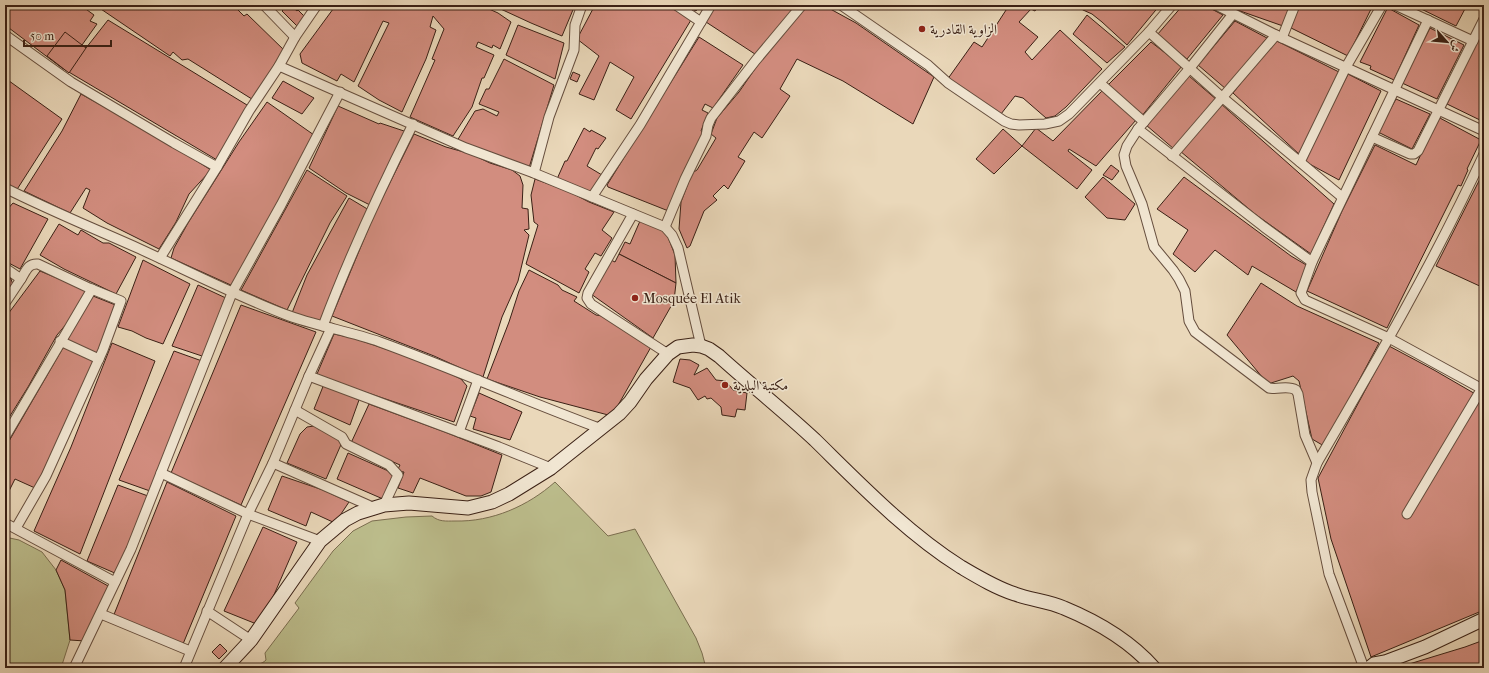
<svg xmlns="http://www.w3.org/2000/svg" width="1489" height="673" font-family="'IM FELL French Canon',Amiri,serif">
	<style>
		.green { fill: #bcbd8c; stroke: #7b6e50 }
		.building { fill: #d28d7f; stroke: #3a2015 }
		.lines { fill: none; stroke-linecap: round; stroke-linejoin: round }
		.street-casing { stroke: #664e3e; stroke-width: 11 }
		.secondary-casing { stroke: #3a2015; stroke-width: 15 }
		.street { stroke: #f1e6d2; stroke-width: 9 }
		.secondary { stroke: #f1e6d2; stroke-width: 13 }
		.poi-dot { fill: #8f2418; stroke: #f1e6d2; stroke-width: 1.5 }
		.labels { text-anchor: middle; dominant-baseline: central; stroke-width: 3; stroke-linejoin: round; paint-order: stroke }
		.poi-label { font-size: 14px; fill: #3a2015; stroke: #f1e6d2; text-anchor: start }
	</style>
	<rect width="100%" height="100%" fill="#ead8ba"/>
	<filter id="stains"><feTurbulence type="fractalNoise" baseFrequency=".005" numOctaves="4"/><feColorMatrix values="0 0 0 0 .2 0 0 0 0 .09 0 0 0 0 .02 0 0 0 .5 -.17"/></filter>
	<radialGradient id="worn" r=".72"><stop offset=".6" stop-color="#630" stop-opacity="0"/><stop offset="1" stop-color="#630" stop-opacity=".3"/></radialGradient>
	<g class="green">
		<path d="M555 482 608 536 635 529 696 638 702 653 706 668H251C256 664 261 665 266 660L265 653 299 608 295 603 333 551 353 531 372 521 406 517 432 516C439 522 446 521 455 521 492 522 528 506 555 482Z"/>
		<path d="M5 537 19 540 42 552 56 570 65 590 70 640 61 668H5Z"/>
	</g>
	<g class="building">
		<path d="M5 5H85L83 7 94 15 90 21 97 24 82 45 86 48 108 20 247 105 249 110 217 160 62 68 5 25Z"/>
		<path d="M95 5H233L244 16 247 14 286 52 255 101 188 59 182 60 173 52 170 56Z"/>
		<path d="M288 5H290L297 11 298 10 306 18 298 27 282 11Z"/>
		<path d="M336 5H480L498 13 511 22 500 49 493 45 492 48 478 42 476 47 494 55 484 78H482L472 107 453 136 410 117 435 60 432 59 444 29 433 16 430 27 436 30 426 59 402 112 379 100 358 86 389 23 383 21 354 82 341 74 337 81 302 63 300 54Z"/>
		<path d="M492 5H575L562 36 531 23Z"/>
		<path d="M595 5H670L691 20 631 119 616 110 634 77 610 62 594 100 579 94 599 56 577 39Z"/>
		<path d="M685 5H700L696 11Z"/>
		<path d="M715 5H799L758 56 706 22Z"/>
		<path d="M805 5H823L856 23 934 77 913 124 843 81 797 59 780 89 790 96 762 138 754 132 738 157 745 161 728 189 724 185 713 196 717 200 704 211 690 246 687 248 679 229 681 202 692 173 697 170 716 138 711 134 717 118 739 92 759 63Z"/>
		<path d="M1004 5H1039L1035 11 1031 9 1019 22 1038 37 1025 52 1032 60 1060 30 1102 69 1066 107 1055 116 1046 118 1023 98 1015 96 1001 114 947 80 974 42 982 47 1008 7Z"/>
		<path d="M1076 5H1160L1127 45 1102 22 1092 14 1083 10Z"/>
		<path d="M1183 5H1204L1223 15 1187 59 1157 35Z"/>
		<path d="M1223 5H1291L1283 26Z"/>
		<path d="M1299 5H1373L1348 56 1289 27Z"/>
		<path d="M1413 5H1467L1456 26Z"/>
		<path d="M1387 9H1390L1419 25 1394 80 1370 69 1371 66 1360 62Z"/>
		<path d="M1087 15 1125 47 1107 63 1073 34Z"/>
		<path d="M1235 21 1267 38 1226 89 1198 65Z"/>
		<path d="M518 25 564 43 555 79 506 55Z"/>
		<path d="M1430 28 1464 45 1437 99 1402 83Z"/>
		<path d="M65 32 86 48 69 73 47 56Z"/>
		<path d="M699 37 743 65 713 108 705 104 702 110 708 113 701 131 705 134 690 163 686 166 676 191 671 209 666 210 608 187 607 185Z"/>
		<path d="M1275 40 1339 72 1300 155 1233 93Z"/>
		<path d="M1477 40 1484 42V122L1447 104Z"/>
		<path d="M1151 42 1182 66 1141 117 1106 87Z"/>
		<path d="M504 59 554 85 529 168 457 141 475 111 483 109 497 116 499 112 479 104 486 89H489Z"/>
		<path d="M573 72 580 75 577 82 570 79Z"/>
		<path d="M1348 74 1381 91 1339 180 1304 161Z"/>
		<path d="M1189 76 1217 100 1174 149 1146 125Z"/>
		<path d="M5 78 62 119 16 191 5 185Z"/>
		<path d="M283 81 314 98 302 114 272 98Z"/>
		<path d="M1102 91 1136 120 1096 166 1069 149 1068 151 1092 170 1077 189 1022 146 1036 128 1053 141Z"/>
		<path d="M81 94 162 139 211 170 189 194 176 222 159 249 107 223 83 208 90 190 86 188 70 213 24 191 62 131Z"/>
		<path d="M1396 99 1430 114 1412 149 1378 132Z"/>
		<path d="M267 102 314 135 303 153 304 155 233 286 171 258 174 248 188 223 239 142Z"/>
		<path d="M1220 103 1334 204 1311 254 1255 214 1180 151Z"/>
		<path d="M338 106 379 124 380 123 407 132 370 205 346 193 309 168Z"/>
		<path d="M1438 117 1481 140 1467 169 1468 170 1461 186 1458 185 1387 328 1307 291 1342 211 1375 145 1416 165Z"/>
		<path d="M584 128 590 132 591 130 606 138 598 149 596 148 587 166 602 175 590 195 557 179 565 161H567Z"/>
		<path d="M1003 129 1022 146 994 174 976 159Z"/>
		<path d="M414 134 446 147 471 154 490 163 512 170 520 176 523 185 522 208 528 209 529 229 524 230 529 235 518 281 502 317 483 377 478 376 434 356 332 316 374 215Z"/>
		<path d="M1111 165 1119 171 1112 180 1103 175Z"/>
		<path d="M307 170 347 196 330 223 287 310 241 290Z"/>
		<path d="M1484 171V288L1436 266Z"/>
		<path d="M1103 177 1135 204 1125 220 1107 218 1085 197Z"/>
		<path d="M1184 177 1291 256 1308 266 1296 292 1252 266 1248 275 1215 250 1195 272 1173 254 1188 230 1157 209Z"/>
		<path d="M535 179 568 191 589 202 614 212 602 230 612 238 601 256 595 253 585 269 589 272 579 293 526 264 538 225 534 222 531 195Z"/>
		<path d="M349 198 369 210 321 323 292 313 307 275Z"/>
		<path d="M13 203 48 219 20 269 5 261V212Z"/>
		<path d="M640 221 666 232 675 255 676 283 619 254 625 242 630 244Z"/>
		<path d="M59 224 78 235 81 230 103 243H109L136 257 116 294 64 269 40 255Z"/>
		<path d="M619 254 676 283 674 301 653 338 591 294 611 260 615 262Z"/>
		<path d="M143 260 190 284 163 344 146 338 132 331 118 327Z"/>
		<path d="M529 270 558 285 562 290 577 297 574 301 596 315 609 317 651 347 612 416 540 397 487 379 509 322 519 291Z"/>
		<path d="M40 271 88 291 68 322 57 335 28 387 5 424V318Z"/>
		<path d="M5 275 11 279 13 285 5 297Z"/>
		<path d="M1261 283 1297 306 1379 343 1324 446 1312 439 1299 381 1293 376 1268 384 1227 335Z"/>
		<path d="M198 285 228 299 205 357 172 346Z"/>
		<path d="M93 296 118 306 97 354 65 341Z"/>
		<path d="M241 305 316 332 241 505 171 473Z"/>
		<path d="M334 334 353 338 433 365 461 379 467 386 454 422 338 383 317 374Z"/>
		<path d="M112 343 155 361 80 554 34 531 71 447Z"/>
		<path d="M64 346 96 361 35 488 15 479 5 499V448Z"/>
		<path d="M1389 346 1434 370 1484 399V610L1371 657 1331 539 1318 478Z"/>
		<path d="M174 351 202 361 150 491 119 480Z"/>
		<path d="M680 359 690 360 699 365 694 375 707 368 716 380 726 381 733 390 747 393 745 410 737 409 735 417 722 415 721 407 711 398 707 399 705 396 698 400 690 388 673 382Z"/>
		<path d="M324 384 359 400 350 425 314 409Z"/>
		<path d="M479 393 522 412 510 440 473 429 476 418 470 416Z"/>
		<path d="M369 404 445 432 502 455 491 492 481 496H466L420 478 413 493 398 488 404 472 397 471 400 465 351 443Z"/>
		<path d="M314 426 343 440 326 479 287 463 300 434 307 427Z"/>
		<path d="M348 453 395 474 383 499 337 479Z"/>
		<path d="M282 476 323 490 349 502 335 523 311 512 306 526 268 510Z"/>
		<path d="M167 482 236 516 183 644 113 617Z"/>
		<path d="M118 485 148 496 117 574 87 561Z"/>
		<path d="M263 527 297 542 263 620 254 623 224 611Z"/>
		<path d="M61 560 110 587 85 641 70 640 65 590 56 570Z"/>
		<path d="M1484 640V668H1396L1465 647Z"/>
		<path d="M220 644 227 651 219 659 212 652Z"/>
	</g>
	<g class="lines">
		<defs>
			<g id="street">
				<path d="M264 5 295 37"/>
				<path d="M676 5 701 22"/>
				<path d="M841 5 928 65 948 83 1004 121 1011 124 1019 125 1045 124 1059 121 1069 114 1149 32 1172 5"/>
				<path d="M1216 5 1282 38 1484 131"/>
				<path d="M1395 5 1473 41"/>
				<path d="M1233 14 1190 68 1138 129 1127 146 1124 155 1126 166 1142 204 1154 247 1173 270 1179 279 1185 291 1189 321 1195 332 1269 388C1279 390 1287 385 1296 390L1298 394 1305 435 1317 463"/>
				<path d="M1428 20 1312 262 1301 293 1305 300 1389 338 1484 390"/>
				<path d="M1149 32 1223 98 1342 197"/>
				<path d="M5 35 71 82 174 143 217 167 249 111 279 66 295 37 317 5"/>
				<path d="M1282 38 1295 5"/>
				<path d="M279 66 466 148 534 173 665 227 672 235 678 248 701 346"/>
				<path d="M1100 83 1144 122"/>
				<path d="M1138 129 1264 227 1312 262"/>
				<path d="M1372 137 1410 154H1414L1418 151 1484 19"/>
				<path d="M1172 156 1276 35"/>
				<path d="M1300 162 1346 67 1382 5"/>
				<path d="M534 173 549 117 574 50 575 25 582 5"/>
				<path d="M5 188C49 210 95 229 140 249 188 271 235 295 284 314 315 326 349 331 380 342 454 369 526 401 599 428"/>
				<path d="M592 197 640 125 711 5"/>
				<path d="M633 214 588 293 587 298 591 304 668 354"/>
				<path d="M665 227 685 179 706 136 708 125 711 118 756 60 802 5"/>
				<path d="M160 258 217 167"/>
				<path d="M5 268 21 279C26 271 28 263 38 264L89 288 121 301 103 350 46 476 16 528"/>
				<path d="M5 303 21 279"/>
				<path d="M323 326C349 257 380 190 413 124"/>
				<path d="M60 341 99 359"/>
				<path d="M309 376 499 447 551 468"/>
				<path d="M295 410 342 437 346 444 389 465 398 475 384 505"/>
				<path d="M459 432 478 380"/>
				<path d="M5 437 92 289"/>
				<path d="M273 463 375 508"/>
				<path d="M161 473 248 514 320 541"/>
				<path d="M1407 514 1482 388"/>
				<path d="M5 523 115 582"/>
				<path d="M207 611 251 640"/>
				<path d="M101 614 190 651"/>
				<path d="M74 668 131 549 232 293 281 205 340 92"/>
				<path d="M184 668 248 514 273 463 309 376 331 328"/>
				<path d="M1364 668 1329 574 1312 492 1311 480 1317 463C1376 362 1435 260 1484 154"/>
			</g>
			<g id="secondary">
				<path d="M225 668 251 640 320 541 345 520 358 513 384 505 409 503 468 508 492 502 509 494 551 468 619 414 630 402 646 379 668 354 678 347 693 345 701 346 709 349 719 356C751 385 784 411 815 440 861 485 906 532 961 567 978 577 996 588 1015 594 1031 600 1049 601 1064 608 1098 622 1130 641 1154 668"/>
				<path d="M1369 668 1374 664 1385 662 1425 647 1484 619"/>
			</g>
		</defs>
		<use href="#street" class="street-casing"/>
		<use href="#secondary" class="secondary-casing"/>
		<use href="#street" class="street"/>
		<use href="#secondary" class="secondary"/>
	</g>
	<g class="poi-dot">
		<circle cx="922" cy="29" r="4"/>
		<circle cx="635" cy="298" r="4"/>
		<circle cx="725" cy="385" r="4"/>
	</g>
	<g class="labels">
		<g class="poi-label">
			<text x="930" y="29">الزاوية القادرية</text>
			<text x="643" y="298">Mosquée El Atik</text>
			<text x="733" y="385">مكتبة البلدية</text>
		</g>
	</g>
	<rect width="1489" height="673" fill="none" stroke="#ead8ba" stroke-width="20"/>
	<rect x="6" y="6" width="1477" height="661" fill="none" stroke="#3a2015" stroke-width="2"/>
	<rect x="10" y="10" width="1469" height="653" fill="none" stroke="#3a2015"/>
	<g transform="translate(1447 42) rotate(117)" stroke="#f1e6d2" stroke-width="3" paint-order="stroke">
	<path d="M0-3L7 15L0 10L-7 15Z" fill="#3a2015"/>
	<text y="-6" font-size="11" font-weight="bold" text-anchor="middle" fill="#3a2015">ش</text>
	</g>
	<path d="M24 40v6h87v-6" fill="none" stroke="#3a2015" stroke-width="2"/>
	<text x="30" y="40" font-size="12" fill="#3a2015" stroke="#f1e6d2" stroke-width="3" paint-order="stroke">50 m</text>
	<rect width="100%" height="100%" filter="url(#stains)"/>
	<rect width="100%" height="100%" fill="url(#worn)"/>
</svg>
